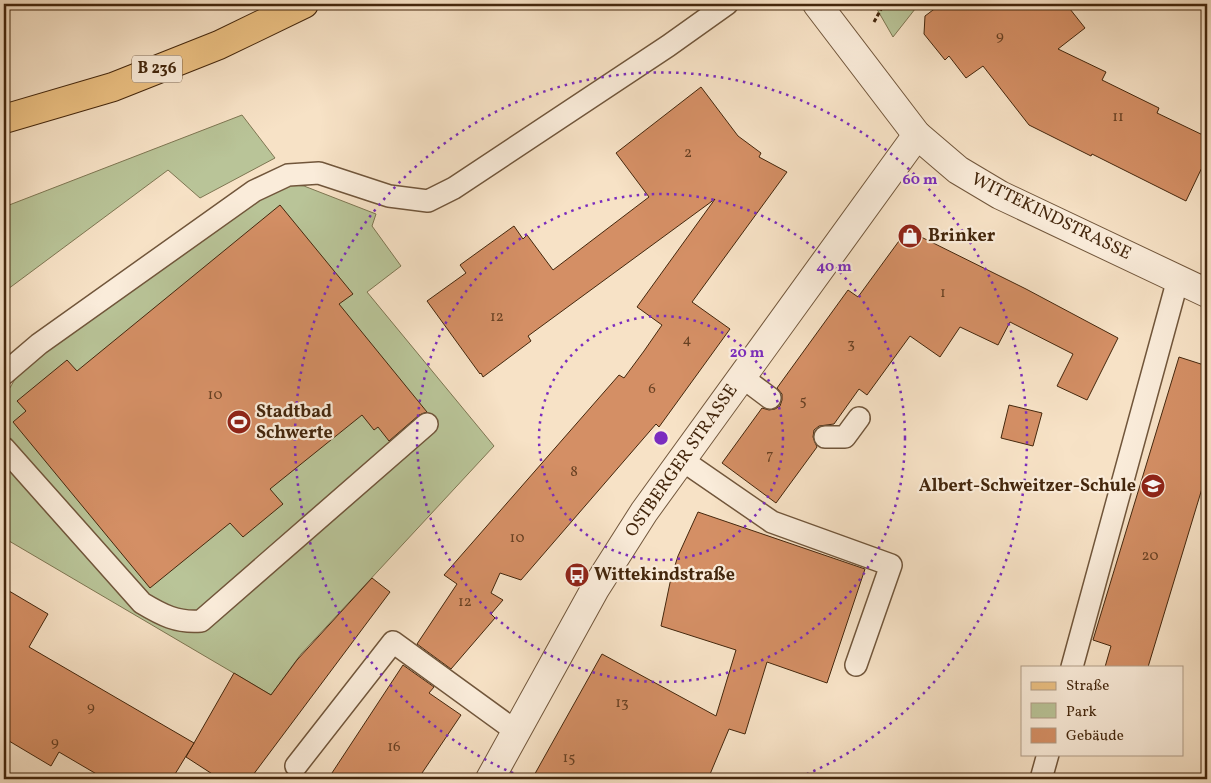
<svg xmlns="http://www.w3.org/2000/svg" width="1211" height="783" font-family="Vollkorn,serif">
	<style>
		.green { fill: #b9c498; stroke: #7e7652 }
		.building { fill: #d48f65; stroke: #44270d }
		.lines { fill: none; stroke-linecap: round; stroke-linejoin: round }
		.lane-casing { stroke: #71563b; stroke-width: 24 }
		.street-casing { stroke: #71563b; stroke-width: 30 }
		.primary-casing { stroke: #44270d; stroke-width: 30 }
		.path { stroke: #44270d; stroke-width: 3; stroke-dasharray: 4 2.5; stroke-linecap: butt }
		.lane { stroke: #faecda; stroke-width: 21 }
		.street { stroke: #faecda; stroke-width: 28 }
		.primary { stroke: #ecc183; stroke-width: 28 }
		.ring { fill: none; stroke: #7b2cbf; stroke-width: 2.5; stroke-dasharray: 2.5 5 }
		.labels { text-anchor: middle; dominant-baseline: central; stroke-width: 4.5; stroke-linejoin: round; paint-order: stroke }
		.number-label { font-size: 15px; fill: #684123 }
		.shield { fill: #faecda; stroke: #7b624a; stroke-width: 1 }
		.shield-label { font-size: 16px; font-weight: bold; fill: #44270d }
		.street-label { font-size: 18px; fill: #44270d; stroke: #faecda }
		.poi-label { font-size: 18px; font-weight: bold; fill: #44270d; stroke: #faecda; text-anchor: start }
		.centre { fill: #7b2cbf; stroke: #faecda; stroke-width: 2.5 }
		.ring-label { font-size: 15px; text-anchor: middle; font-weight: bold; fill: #7b2cbf; stroke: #faecda; stroke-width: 4.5; stroke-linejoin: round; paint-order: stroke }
	</style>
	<rect width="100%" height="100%" fill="#f7e2c6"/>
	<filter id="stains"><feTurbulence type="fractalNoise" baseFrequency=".004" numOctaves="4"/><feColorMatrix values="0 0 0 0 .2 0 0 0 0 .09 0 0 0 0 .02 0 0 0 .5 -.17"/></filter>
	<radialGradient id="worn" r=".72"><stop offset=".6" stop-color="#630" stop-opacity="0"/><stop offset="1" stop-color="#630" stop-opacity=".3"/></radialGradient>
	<g class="green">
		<path d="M874 4H919L893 37Z"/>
		<path d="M242 115 275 158 200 198 168 170 4 292V207Z"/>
		<path d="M293 185 304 186 376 214 372 226 401 266 367 292 494 446 301 654 271 695 4 538V398L18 374 31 359 262 190Z"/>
	</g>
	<g class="building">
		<path d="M941 4H1066L1085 28 1058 49 1106 72 1102 80 1159 108 1157 113 1207 137V157L1186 201 1092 154 1091 156 1029 125 983 66 966 78 949 56 945 60 924 34 925 16Z"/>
		<path d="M701 87 738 136 761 153 759 157 787 172 692 302 730 329 659 427 656 424 521 580 500 573 491 593 503 600 491 614 495 618 451 669 417 644 457 584 444 575 619 375 624 378 644 351 662 325 637 307 715 199 528 336 531 341 483 377 481 373 480 374 427 301 466 273 460 265 514 226 523 239 527 235 553 270 649 197 616 153Z"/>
		<path d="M280 205 353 294 339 304 427 412 419 415 389 441 378 427 374 430 362 415 270 489 283 504 243 537 230 523 150 588 13 422 26 411 17 401 67 360 77 371Z"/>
		<path d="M907 230 1026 289 1118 338 1087 400 1057 386 1073 354 1010 322 998 345 960 327 940 357 910 336 867 395 859 389 834 424 819 426 814 430 813 437 817 447 776 503 722 463 762 408 769 410 775 409 780 406 782 400V394L777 388 848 290 858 297Z"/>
		<path d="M1179 357 1207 366V472L1148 667H1105L1111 646 1093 640Z"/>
		<path d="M1009 405 1042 413 1033 446 1001 438Z"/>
		<path d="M698 512 865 569 827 683 767 662 745 734 729 729 708 779H532L602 654 716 716 736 650 661 626 671 578 678 556Z"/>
		<path d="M372 578 390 592 250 779H220L186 757 234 673 271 695 297 660Z"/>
		<path d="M4 588 48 614 29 647 194 743 172 779H105L59 752 51 766 4 738Z"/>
		<path d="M403 665 434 687 429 693 461 715 418 779H328Z"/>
	</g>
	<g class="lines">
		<defs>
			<g id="lane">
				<path d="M4 374 39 344 254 191 288 175 319 173 389 196 428 201 454 188 668 46 727 4"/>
				<path d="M742 377 770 398"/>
				<path d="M825 437H845L859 418"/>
				<path d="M4 448 142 603C162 615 177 623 201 621L427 424"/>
				<path d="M682 460 772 522 891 565 856 665"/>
				<path d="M1072 667 1178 279"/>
				<path d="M296 766 393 642 517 732"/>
				<path d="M1041 779 1048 754"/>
			</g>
			<g id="street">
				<path d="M817 4 917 135 958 170 1000 195 1207 293"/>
				<path d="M490 779 595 589 644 512 917 135"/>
			</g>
			<path id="primary" d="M4 119 113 87 219 45 304 4"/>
		</defs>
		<use href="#lane" class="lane-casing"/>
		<use href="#street" class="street-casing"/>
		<use href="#primary" class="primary-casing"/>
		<path class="path" d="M874 22 884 4"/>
		<use href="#lane" class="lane"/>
		<use href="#street" class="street"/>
		<use href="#primary" class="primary"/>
	</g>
	<g class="ring">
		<circle cx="661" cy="438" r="122"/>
		<circle cx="661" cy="438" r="244"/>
		<path d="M527 779A366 366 0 1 1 795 779"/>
	</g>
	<defs>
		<symbol id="shop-disc" viewBox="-11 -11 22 22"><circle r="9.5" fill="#8f2418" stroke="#faecda"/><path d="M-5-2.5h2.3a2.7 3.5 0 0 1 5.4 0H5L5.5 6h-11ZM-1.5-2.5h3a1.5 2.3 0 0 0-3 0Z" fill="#fff"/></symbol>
		<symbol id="stadium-disc" viewBox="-11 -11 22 22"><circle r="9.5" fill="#8f2418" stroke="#faecda"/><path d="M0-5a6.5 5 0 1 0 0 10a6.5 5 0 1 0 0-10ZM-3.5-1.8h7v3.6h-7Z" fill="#fff"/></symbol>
		<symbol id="school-disc" viewBox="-11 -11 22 22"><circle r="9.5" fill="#8f2418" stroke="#faecda"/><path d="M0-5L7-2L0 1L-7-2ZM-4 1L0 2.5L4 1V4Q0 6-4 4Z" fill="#fff"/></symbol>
		<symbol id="bus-disc" viewBox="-11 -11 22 22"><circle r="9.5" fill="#8f2418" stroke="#faecda"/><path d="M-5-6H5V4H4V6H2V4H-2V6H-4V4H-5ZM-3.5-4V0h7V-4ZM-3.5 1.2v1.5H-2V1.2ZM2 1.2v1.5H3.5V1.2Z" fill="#fff"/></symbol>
	</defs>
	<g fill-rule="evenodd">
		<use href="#shop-disc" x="896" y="222" width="28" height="28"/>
		<use href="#stadium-disc" x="225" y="408" width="28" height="28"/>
		<use href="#school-disc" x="1139" y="472" width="28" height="28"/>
		<use href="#bus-disc" x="563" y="561" width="28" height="28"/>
	</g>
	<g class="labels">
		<g class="number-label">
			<text x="1000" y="36">9</text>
			<text x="1118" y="117">11</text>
			<text x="688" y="153">2</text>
			<text x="943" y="293">1</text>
			<text x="497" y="317">12</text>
			<text x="687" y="340">4</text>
			<text x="851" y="344">3</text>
			<text x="652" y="389">6</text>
			<text x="215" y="395">10</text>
			<text x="803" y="401">5</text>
			<text x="770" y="455">7</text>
			<text x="574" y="472">8</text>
			<text x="517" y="538">10</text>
			<text x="1150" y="556">20</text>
			<text x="465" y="602">12</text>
			<text x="622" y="703">13</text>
			<text x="91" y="707">9</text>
			<text x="55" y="742">9</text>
			<text x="394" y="747">16</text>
			<text x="569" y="758">15</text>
		</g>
		<rect class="shield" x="132" y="55.5" width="50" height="27" rx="4"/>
		<g class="shield-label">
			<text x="157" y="69">B 236</text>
		</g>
		<g class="street-label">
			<text transform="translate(1051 217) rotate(26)">WITTEKINDSTRASSE</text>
			<text transform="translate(682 461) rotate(-55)">OSTBERGER STRASSE</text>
		</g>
		<g class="poi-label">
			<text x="928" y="236">Brinker</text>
			<text x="256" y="412">Stadtbad<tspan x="256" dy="21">Schwerte</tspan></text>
			<text x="1136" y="486" text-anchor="end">Albert-Schweitzer-Schule</text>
			<text x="594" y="575">Wittekindstraße</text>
		</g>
	</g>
	<circle cx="661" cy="438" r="8" class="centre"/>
	<g class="ring-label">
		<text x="920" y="184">60 m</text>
		<text x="834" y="271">40 m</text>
		<text x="747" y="357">20 m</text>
	</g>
	<rect width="1211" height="783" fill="none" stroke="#f7e2c6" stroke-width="20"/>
	<rect x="5" y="5" width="1201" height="773" fill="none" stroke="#44270d" stroke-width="2.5"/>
	<rect x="10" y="10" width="1191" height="763" fill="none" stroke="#44270d"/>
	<rect x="1021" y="666" width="162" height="90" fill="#faecda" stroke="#b19d88"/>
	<rect x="1031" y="682" width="25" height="8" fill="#ecc183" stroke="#b19d88"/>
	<text x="1066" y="690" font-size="15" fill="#44270d">Straße</text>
	<rect x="1031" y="703" width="25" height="15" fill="#b9c498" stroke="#b19d88"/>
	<text x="1066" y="716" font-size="15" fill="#44270d">Park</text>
	<rect x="1031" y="728" width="25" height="15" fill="#d48f65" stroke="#b19d88"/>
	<text x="1066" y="740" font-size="15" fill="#44270d">Gebäude</text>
	<rect width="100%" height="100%" filter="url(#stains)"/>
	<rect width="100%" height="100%" fill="url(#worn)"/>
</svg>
